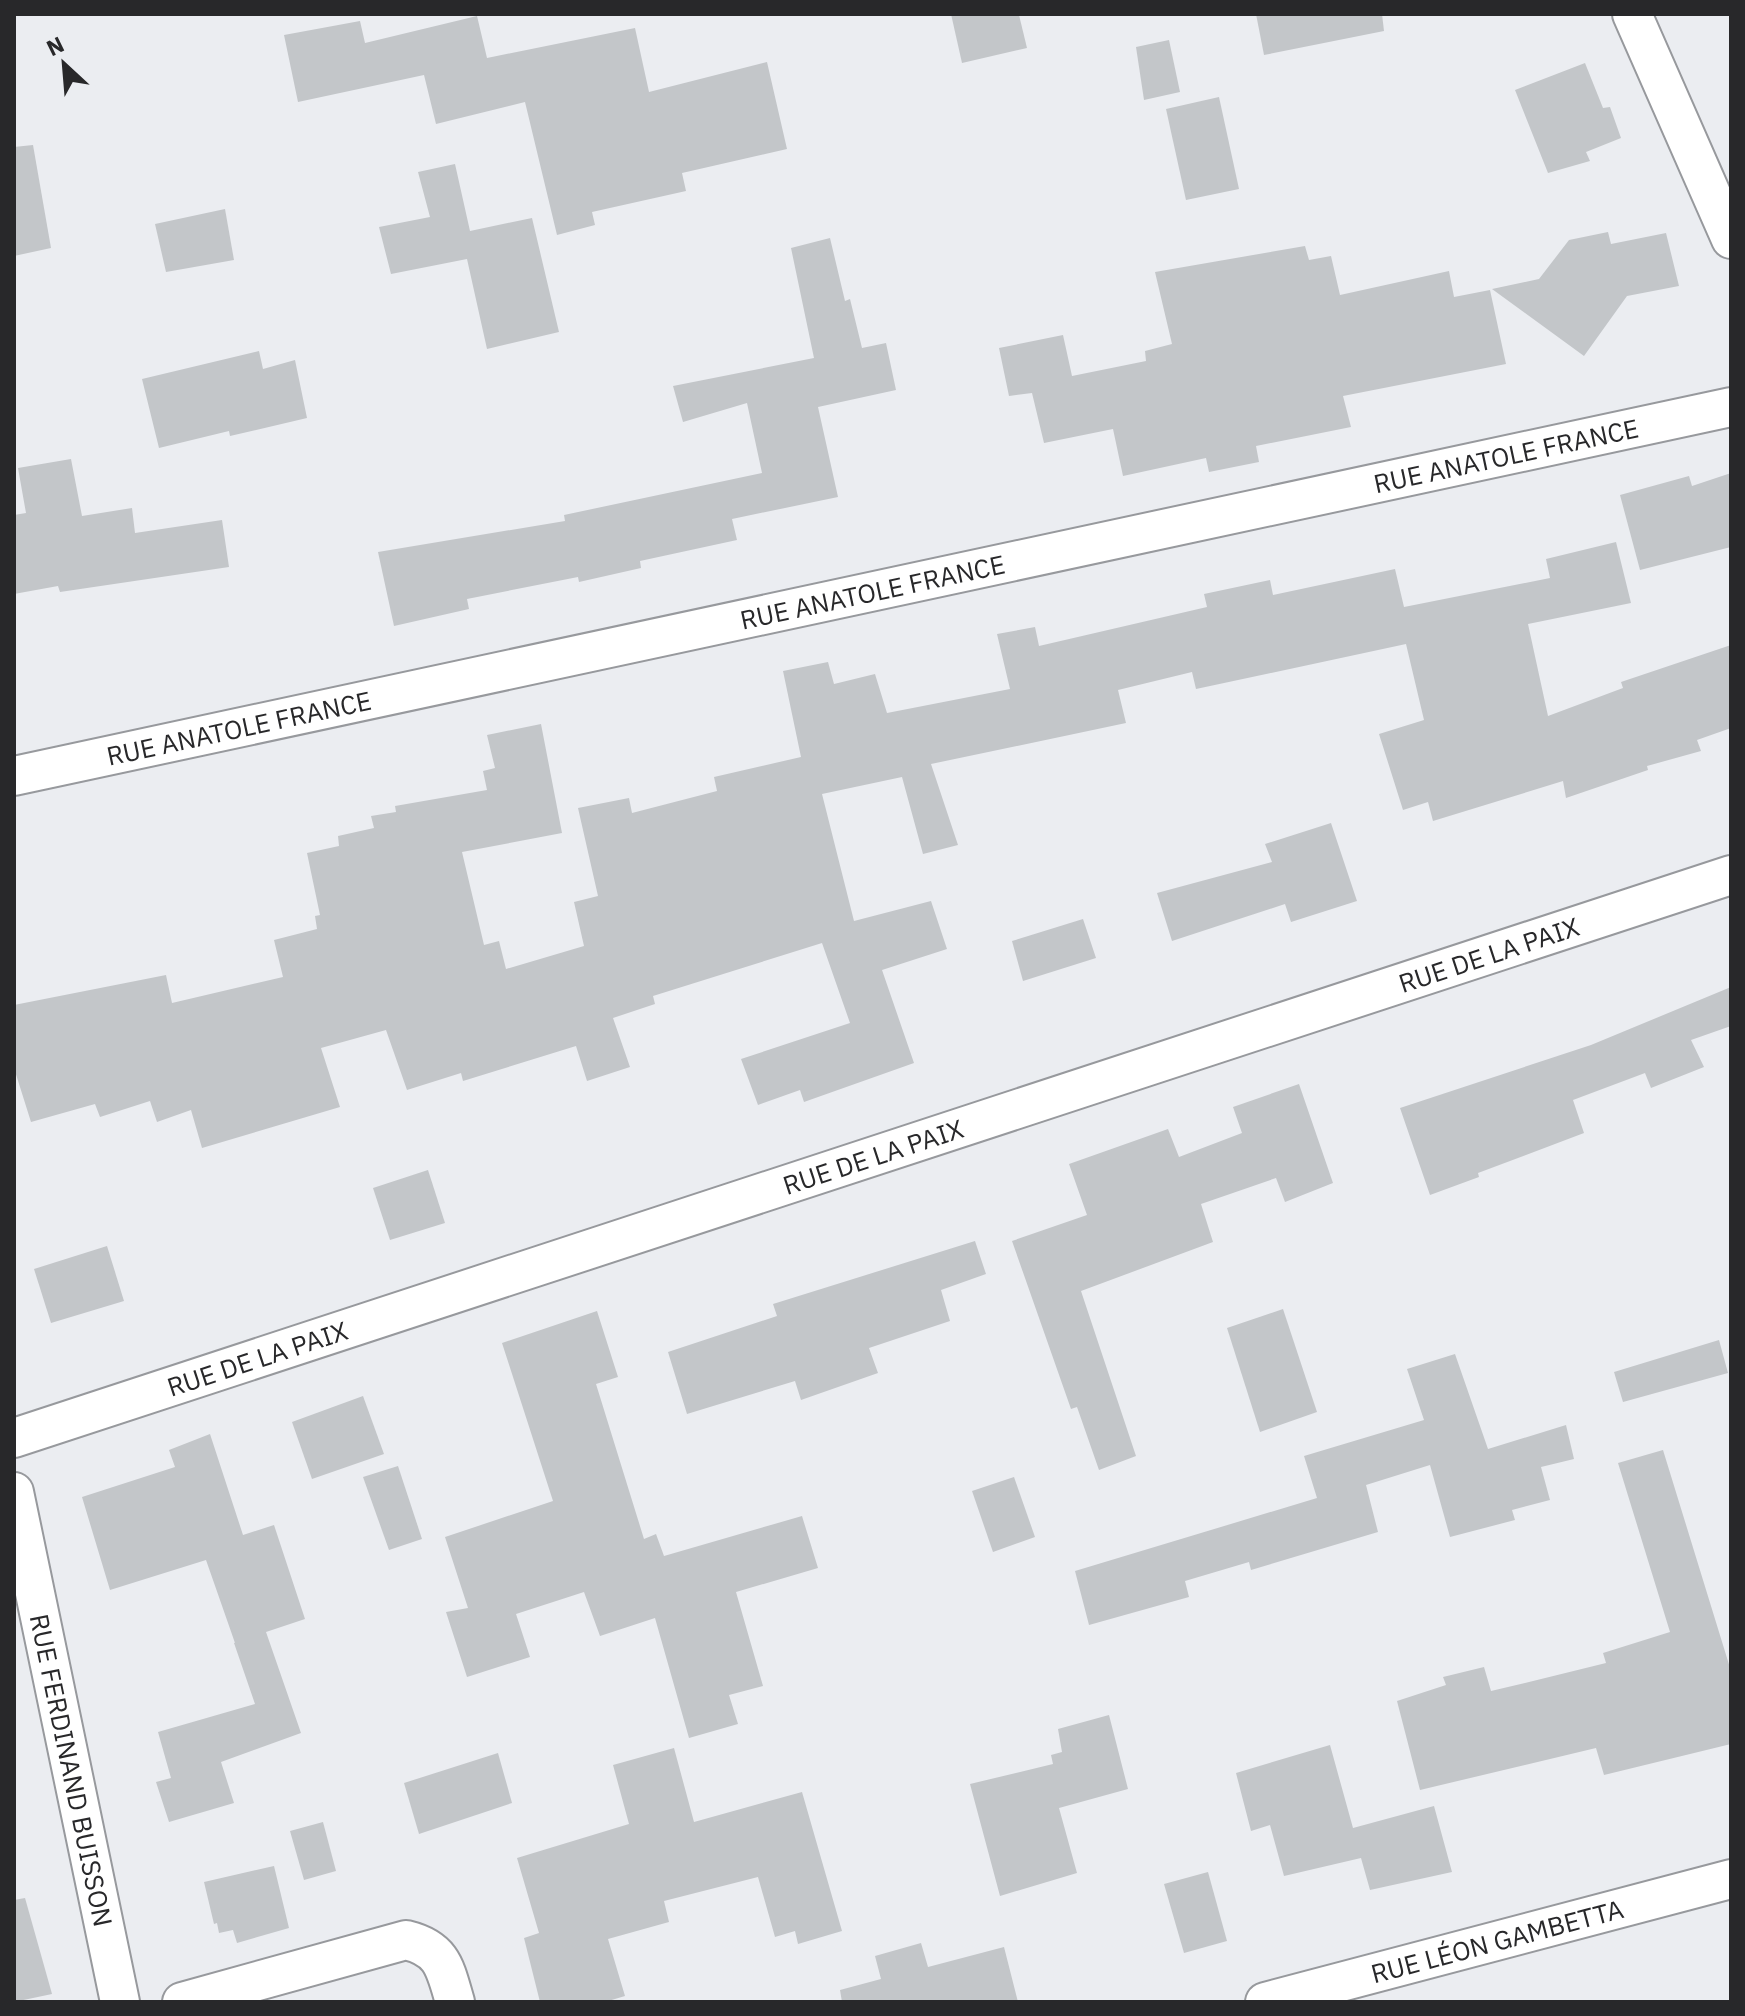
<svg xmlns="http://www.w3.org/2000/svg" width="1745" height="2016" font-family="'IBM Plex Sans',sans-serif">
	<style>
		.building { fill: #c3c6c9 }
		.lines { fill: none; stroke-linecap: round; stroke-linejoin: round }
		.minor-casing { stroke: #97999d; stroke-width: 42 }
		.minor { stroke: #fff; stroke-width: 38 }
		.labels { text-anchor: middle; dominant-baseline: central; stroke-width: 8; stroke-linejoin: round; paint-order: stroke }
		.street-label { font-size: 26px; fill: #28282a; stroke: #ebedf1 }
	</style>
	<rect width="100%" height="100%" fill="#ebedf1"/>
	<g class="building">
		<path d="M951 14 1019 15 1027 48 962 63Z"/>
		<path d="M1256 14H1382L1384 31 1264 55Z"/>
		<path d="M477 16 487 58 635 28 649 92 767 62 787 149 682 173 686 191 592 212 595 225 557 235 525 102 436 124 424 75 298 102 284 35 360 21 365 43Z"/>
		<path d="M1169 40 1180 92 1144 100 1136 47Z"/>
		<path d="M1585 63 1603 108 1610 107 1621 138 1586 152 1590 161 1548 173 1515 90Z"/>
		<path d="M1219 97 1239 189 1186 200 1166 109Z"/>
		<path d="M33 145 51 248 14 256V147Z"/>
		<path d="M455 164 470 231 532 218 559 332 487 349 467 259 391 274 379 227 430 217 418 172Z"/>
		<path d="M225 209 234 260 166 272 155 224Z"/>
		<path d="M1608 232 1611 244 1666 233 1679 286 1627 296 1584 356 1492 289 1539 279 1569 240Z"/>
		<path d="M830 238 845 301 850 299 862 348 886 343 896 390 818 407 838 497 732 519 737 540 640 561 641 568 579 582 578 577 467 599 469 609 394 626 378 552 565 521 564 515 762 473 747 403 683 422 673 386 814 358 791 248Z"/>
		<path d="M1305 246 1309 260 1331 256 1340 295 1449 271 1454 297 1490 290 1506 364 1343 396 1351 427 1256 446 1259 462 1209 472 1206 458 1123 476 1113 429 1044 443 1032 393 1009 396 999 348 1063 335 1072 376 1146 361 1145 351 1172 344 1155 272Z"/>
		<path d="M259 351 263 369 295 360 307 418 230 436 229 431 159 448 142 379Z"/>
		<path d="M71 459 82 516 132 508 135 533 222 520 229 567 60 592 58 586 14 594V515L26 513 18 468Z"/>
		<path d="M1731 473V547L1640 570 1620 495 1689 476 1692 486Z"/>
		<path d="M1616 542 1631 603 1528 624 1548 716 1623 688 1621 682 1731 645V728L1697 740 1701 751 1647 766 1648 770 1566 798 1563 781 1433 821 1428 802 1403 810 1379 734 1424 720 1406 644 1196 689 1192 672 1118 690 1126 723 931 764 958 845 923 854 902 777 822 794 854 921 931 901 947 949 882 970 914 1063 804 1102 800 1090 758 1105 741 1059 850 1023 822 943 653 996 655 1004 613 1018 630 1067 587 1081 576 1046 463 1081 461 1073 407 1090 386 1030 321 1048 340 1107 202 1148 191 1110 157 1122 150 1101 100 1117 95 1104 31 1122 14 1068V1005L166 975 172 1003 283 977 274 940 317 929 315 916 320 915 307 853 339 846 338 836 374 828 371 816 396 812 395 806 487 790 483 771 495 768 487 735 541 724 562 833 462 852 484 945 499 941 506 969 584 946 574 902 598 896 578 808 629 798 632 813 717 791 714 777 801 757 783 671 828 662 834 684 875 674 887 713 1010 689 997 634 1035 627 1039 646 1207 607 1204 594 1270 580 1273 595 1395 569 1404 607 1550 578 1546 559Z"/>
		<path d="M1331 823 1357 901 1291 922 1285 904 1172 941 1157 893 1272 862 1265 844Z"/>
		<path d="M1083 919 1096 958 1023 981 1012 941Z"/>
		<path d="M1731 987V1026L1691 1040 1704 1067 1651 1088 1645 1073 1573 1100 1584 1133 1478 1173 1479 1177 1430 1195 1400 1108 1591 1045Z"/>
		<path d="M1299 1084 1333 1183 1285 1202 1276 1178 1201 1204 1213 1242 1081 1291 1136 1456 1099 1470 1077 1407 1071 1409 1012 1241 1087 1215 1069 1164 1168 1129 1179 1157 1242 1133 1233 1107Z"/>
		<path d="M428 1170 445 1223 390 1240 373 1188Z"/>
		<path d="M975 1241 986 1274 941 1290 950 1321 869 1348 878 1373 801 1400 795 1381 687 1414 668 1352 777 1316 773 1304Z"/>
		<path d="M107 1246 124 1301 51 1323 34 1269Z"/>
		<path d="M1283 1309 1317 1412 1260 1432 1227 1328Z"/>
		<path d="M597 1311 618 1377 596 1384 644 1539 656 1534 664 1556 802 1516 818 1568 736 1592 763 1686 729 1695 738 1724 689 1738 655 1618 600 1636 584 1592 516 1614 530 1657 467 1677 446 1612 468 1608 445 1537 553 1501 502 1343Z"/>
		<path d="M1719 1340 1728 1373 1623 1402 1614 1372Z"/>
		<path d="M1455 1354 1488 1449 1566 1425 1574 1459 1541 1467 1550 1500 1512 1510 1515 1520 1450 1537 1430 1465 1366 1485 1378 1532 1251 1570 1249 1562 1185 1581 1189 1597 1089 1625 1075 1571 1317 1498 1304 1456 1424 1420 1407 1369Z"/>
		<path d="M363 1396 384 1454 312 1479 292 1422Z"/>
		<path d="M210 1434 243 1535 274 1525 305 1619 266 1632 301 1733 221 1762 234 1803 169 1822 156 1782 171 1778 158 1732 255 1704 234 1643 243 1640 235 1643 206 1560 110 1590 82 1497 175 1467 169 1450Z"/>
		<path d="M1663 1450 1731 1671V1744L1604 1775 1596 1748 1420 1790 1397 1701 1446 1685 1443 1677 1484 1667 1491 1691 1529 1682 1606 1663 1603 1653 1670 1632 1618 1463Z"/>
		<path d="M398 1466 422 1539 389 1550 363 1477Z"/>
		<path d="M1014 1477 1035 1537 993 1552 972 1491Z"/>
		<path d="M1109 1715 1128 1789 1059 1808 1077 1873 1000 1896 970 1784 1053 1764 1051 1755 1062 1752 1058 1729Z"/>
		<path d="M1330 1745 1353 1828 1434 1806 1452 1872 1370 1890 1361 1858 1284 1876 1270 1825 1251 1831 1236 1773Z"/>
		<path d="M674 1748 694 1822 802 1792 842 1931 798 1944 795 1931 775 1937 758 1877 664 1901 669 1922 608 1939 625 1996 605 2002H540L524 1938 539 1933 517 1858 629 1824 613 1765Z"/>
		<path d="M498 1753 512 1803 419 1834 404 1783Z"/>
		<path d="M323 1822 336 1871 304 1880 290 1831Z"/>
		<path d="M274 1866 289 1928 237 1943 233 1930 219 1933 217 1923 214 1924 204 1882Z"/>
		<path d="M1208 1872 1227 1941 1184 1953 1164 1884Z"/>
		<path d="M25 1898 52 1994 14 2002V1900Z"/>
		<path d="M921 1943 928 1967 1004 1947 1018 2002H842L840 1990 881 1979 875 1956Z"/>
	</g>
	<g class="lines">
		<defs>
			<g id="minor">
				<path d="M1632 14 1731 239"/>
				<path id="s1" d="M14 776 1731 407"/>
				<path id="s2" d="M14 1438 1731 875"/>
				<path id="s3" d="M14 1492 120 2002"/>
				<path d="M182 2002 406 1940C443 1949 445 1968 455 2002"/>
				<path id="s4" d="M1265 2002 1731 1879"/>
			</g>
		</defs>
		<use href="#minor" class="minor-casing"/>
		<use href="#minor" class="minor"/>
	</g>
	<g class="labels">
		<g class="street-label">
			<text stroke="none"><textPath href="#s1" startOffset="1526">RUE ANATOLE FRANCE</textPath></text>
			<text stroke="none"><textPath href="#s1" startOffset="878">RUE ANATOLE FRANCE</textPath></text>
			<text stroke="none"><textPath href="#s1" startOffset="230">RUE ANATOLE FRANCE</textPath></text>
			<text stroke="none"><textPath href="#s2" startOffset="1552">RUE DE LA PAIX</textPath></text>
			<text stroke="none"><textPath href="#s2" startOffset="904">RUE DE LA PAIX</textPath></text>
			<text stroke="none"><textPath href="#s2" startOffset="256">RUE DE LA PAIX</textPath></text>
			<text stroke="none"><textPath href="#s3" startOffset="284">RUE FERDINAND BUISSON</textPath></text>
			<text stroke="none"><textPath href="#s4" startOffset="240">RUE LÉON GAMBETTA</textPath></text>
		</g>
	</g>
	<rect width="1745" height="2016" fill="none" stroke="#28282a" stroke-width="32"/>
	<g transform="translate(64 64) rotate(334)" stroke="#ebedf1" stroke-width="6" paint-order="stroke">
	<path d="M0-6L14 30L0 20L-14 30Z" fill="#28282a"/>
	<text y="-12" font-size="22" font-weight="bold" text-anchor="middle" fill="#28282a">N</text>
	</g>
</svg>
